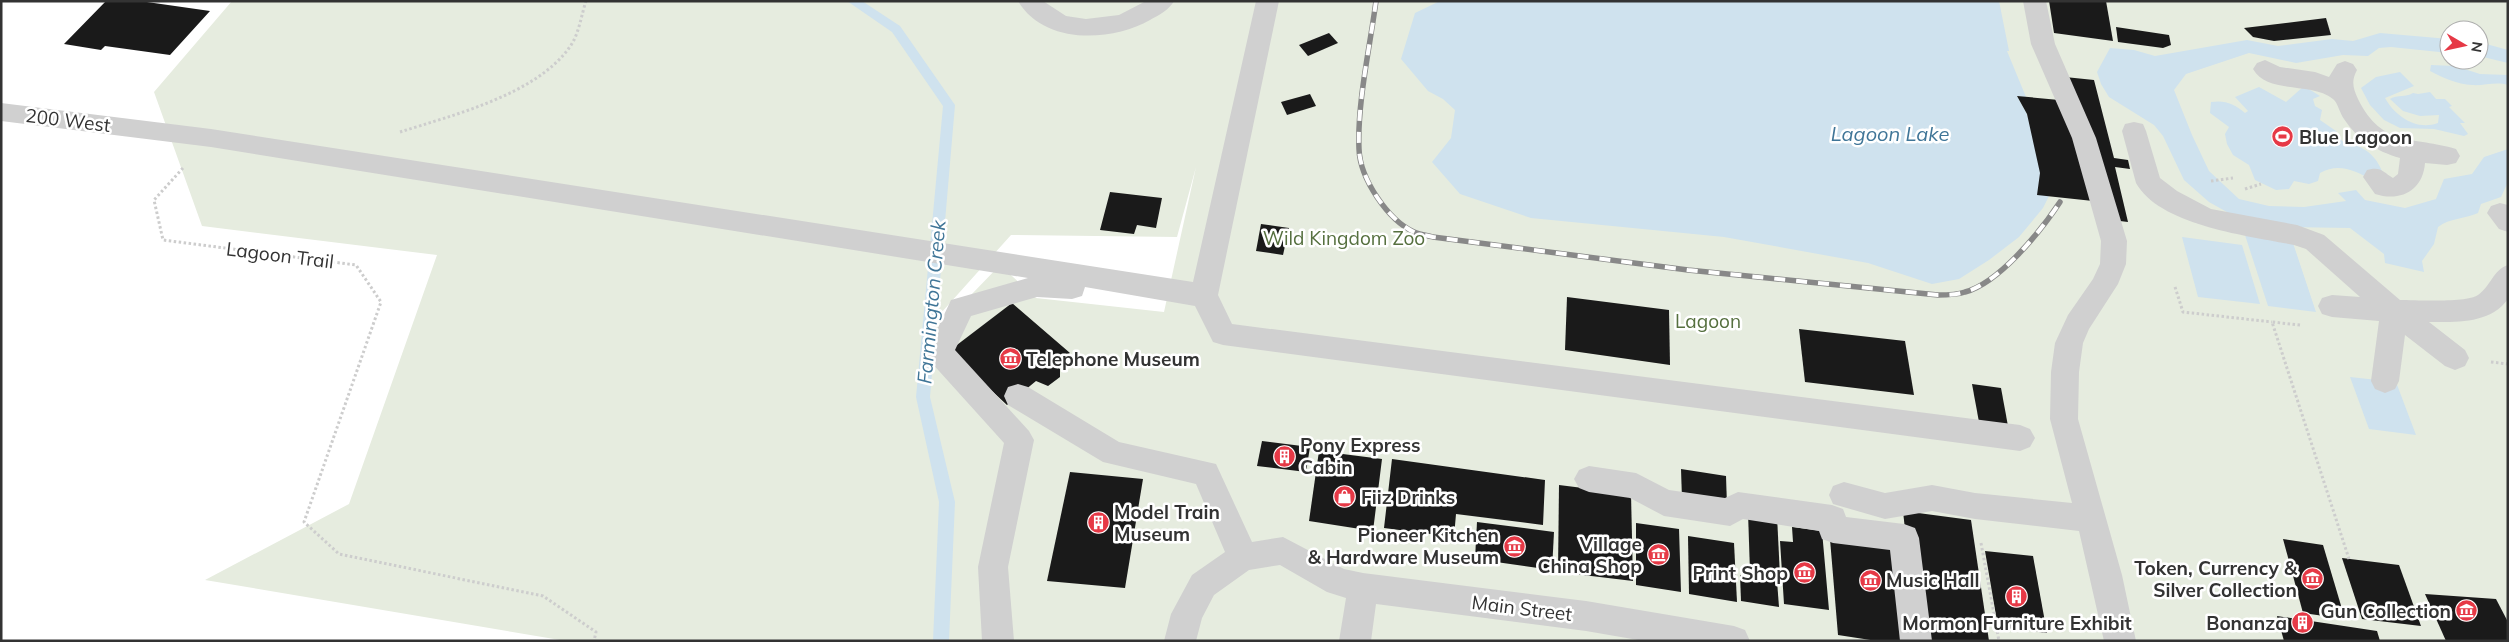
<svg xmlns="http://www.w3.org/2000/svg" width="2509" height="642" font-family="Mulish,sans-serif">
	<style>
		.green { fill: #e6ecdf; fill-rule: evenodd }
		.water { fill: #cfe2ee }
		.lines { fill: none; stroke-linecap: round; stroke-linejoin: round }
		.stream { fill: #cfe2ee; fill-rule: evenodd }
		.building { fill: #1a1a1a }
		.path { stroke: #cdcdcd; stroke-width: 3; stroke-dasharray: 2.5 2.5; stroke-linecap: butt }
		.minor { fill: #d0d0d0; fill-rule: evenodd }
		.rail-casing { stroke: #888; stroke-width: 5.5 }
		.rail { stroke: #fff; stroke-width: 4; stroke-dasharray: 11; stroke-linecap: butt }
		.labels { text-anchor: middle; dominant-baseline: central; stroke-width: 5; stroke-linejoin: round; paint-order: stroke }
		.street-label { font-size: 19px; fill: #333; stroke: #fff }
		.poi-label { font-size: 19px; font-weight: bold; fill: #333; stroke: #fff; text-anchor: start }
		.park-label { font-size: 19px; fill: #56703f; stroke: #fff }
		.water-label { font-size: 20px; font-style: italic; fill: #3f7597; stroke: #fff }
	</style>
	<rect width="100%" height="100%" fill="#fff"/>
	<path class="green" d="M232 1H2508V641H566L205 580 349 504 437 255 202 226 154 92ZM2449 30H2479V60H2449ZM1196 167 1164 312 1036 298 1000 265 939 328 941 313 1011 235 1177 237Z"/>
	<g class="water">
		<path d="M1440 1H1999L2009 51H2007L2026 97 2017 96 2027 114 2049 196 2043 208 2019 237 1989 260 1959 279 1932 284 1868 263 1724 237 1531 218 1460 194 1432 162 1451 138 1455 110 1443 99 1428 91 1401 59 1415 13Z"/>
		<path d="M2380 33 2449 39V53L2391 47 2379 48 2368 56 2343 55 2296 63 2249 53 2186 74 2174 90 2192 135 2209 171 2239 199 2269 206 2304 207 2346 201 2338 193 2356 190 2365 200 2405 208 2436 199 2444 179 2472 174 2484 157 2508 149V182L2501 197 2481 204 2478 213C2464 219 2450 218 2438 227L2434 244 2422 261 2424 272 2385 263 2384 254 2350 228 2280 227 2234 216 2209 202 2184 180 2163 136 2154 125 2109 97 2101 84 2097 72 2110 48 2134 50 2155 56 2247 40 2278 46 2332 39 2353 41Z"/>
		<path d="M2479 42 2508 50V63L2479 56Z"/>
		<path d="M2431 65 2455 66 2480 74 2508 75V85C2496 81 2484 86 2472 85 2457 84 2443 78 2430 71Z"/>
		<path d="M2400 72 2414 86 2385 98C2395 116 2416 131 2438 123L2439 115 2420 116 2403 111 2390 99C2398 94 2405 98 2413 93L2418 94 2430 92 2436 99H2445L2452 106 2449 107 2465 123H2460L2468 134 2464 136 2434 129 2400 128 2384 120 2370 105 2361 88 2376 77Z"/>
		<path d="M2304 86 2320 96 2313 99 2315 106 2322 110 2320 120 2336 131 2342 141C2362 146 2374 152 2382 171L2373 180C2355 171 2339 162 2320 173L2318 181 2309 184 2294 181 2289 189 2276 190 2255 180 2249 165 2233 155 2227 144 2225 134 2229 127 2210 113 2211 102C2226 100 2234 104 2245 113L2248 111 2235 97 2259 87 2286 102Z"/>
		<path d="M2245 235 2292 240 2316 312 2268 306Z"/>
		<path d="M2182 237 2242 245 2260 304 2198 297Z"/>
		<path d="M2350 377 2396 382 2416 435 2369 429Z"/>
	</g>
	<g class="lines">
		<path class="stream" d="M847 1H862L900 26 955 105 930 397 955 502 949 641H933L939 502 916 397 943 106 892 32Z"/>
	</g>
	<g class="building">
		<path d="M106 1H140L210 11 170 55 105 46 101 50 64 44Z"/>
		<path d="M2049 1H2106L2113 41 2054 33Z"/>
		<path d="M2326 18 2331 35 2274 41 2253 37 2244 28Z"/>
		<path d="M2116 27 2169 35 2171 45 2163 48 2118 42Z"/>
		<path d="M1329 33 1338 43 1308 56 1299 45Z"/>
		<path d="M2065 77 2094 80 2114 158 2128 160 2130 169 2115 167 2128 222 2096 218 2093 201 2037 195 2040 173 2027 114 2017 96 2070 101Z"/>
		<path d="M1310 94 1316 106 1287 115 1281 102Z"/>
		<path d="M1110 192 1162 198 1156 228 1137 225 1134 234 1100 230Z"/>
		<path d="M1261 224 1289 228 1283 255 1256 251Z"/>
		<path d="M1567 297 1669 310 1670 365 1565 350Z"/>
		<path d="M1012 303 1070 353 1055 365 1060 369V377L1048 386 1036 381 1007 405 949 351Z"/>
		<path d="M1799 329 1905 341 1914 395 1805 382Z"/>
		<path d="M1972 384 2001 388 2008 426 1979 422Z"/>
		<path d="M1262 441 1310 447 1306 472 1257 466Z"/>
		<path d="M1319 451 1382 459 1373 531 1309 521Z"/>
		<path d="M1392 459 1545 480 1543 525 1456 514 1454 537 1384 528Z"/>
		<path d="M1681 469 1726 476 1727 506 1682 499Z"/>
		<path d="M1070 472 1143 479 1125 588 1047 581Z"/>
		<path d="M1559 485 1631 494 1633 581 1558 572Z"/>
		<path d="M1903 511 1971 520 1989 641H1917Z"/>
		<path d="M1748 512 1777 516 1780 576 1750 572Z"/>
		<path d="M1477 522 1554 532 1552 570 1475 559Z"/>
		<path d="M1636 523 1679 529 1681 592 1636 585Z"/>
		<path d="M1792 527 1822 531 1829 610 1784 604 1780 541 1793 542Z"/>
		<path d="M1688 536 1734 543 1737 602 1689 594Z"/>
		<path d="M1830 539 1903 549 1914 641H1877L1838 635Z"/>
		<path d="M2283 539 2323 545 2345 619 2303 613Z"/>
		<path d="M1985 551 2033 556 2047 633 1998 627Z"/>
		<path d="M2342 558 2399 565 2421 626 2362 619Z"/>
		<path d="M1740 575 1777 581 1779 607 1741 601Z"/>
		<path d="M2425 594 2496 599 2508 622V641H2446Z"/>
		<path d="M2277 616 2377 631 2380 641H2284Z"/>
	</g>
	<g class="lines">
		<g class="path">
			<path d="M400 132C453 115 535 95 569 48 579 35 581 16 586 1"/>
			<path d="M183 168 154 200 163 240 356 265 381 302 304 522 339 554 543 596 596 632 594 641"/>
			<path d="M2211 181 2233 178"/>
			<path d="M2245 189 2261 184"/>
			<path d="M2175 287 2183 312 2272 322"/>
			<path d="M2300 325 2272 322 2349 559"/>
			<path d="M2491 362 2508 364"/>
			<path d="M1981 543 1999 641"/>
		</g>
		<g class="minor">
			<path d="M1018 1H1043L1066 16 1086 19 1119 15 1146 1H1174C1169 10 1159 15 1150 20 1111 42 1044 45 1018 1Z"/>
			<path d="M1256 1H1279L1218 295 1232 324 2020 425 2030 429 2035 438 2030 447 2020 451 1223 345 1213 342 1195 306 1085 287 1082 296 1072 299 1037 297 971 316 955 350 1029 431 1034 440 1008 567 1014 641H982L978 567 1004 443 930 361 926 353 951 300 1028 278 211 147 1 121V103L211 129 1193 282Z"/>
			<path d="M2023 1H2046L2055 44 2096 138 2127 241 2126 264 2118 284 2089 329 2083 343 2079 372 2078 419 2122 575 2136 641H2104L2079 531 1975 519 1932 511 1885 519 1833 504 1829 495 1833 486 1844 482 1885 493 1932 485 1975 493 2072 503 2050 419 2051 372 2055 343 2068 315 2093 279 2100 264 2101 241 2072 138 2031 44Z"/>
			<path d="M2265 60 2280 67 2315 72 2329 77 2337 64 2345 61 2353 64 2357 70C2351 81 2353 88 2358 99 2382 148 2414 136 2456 149L2460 156 2456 163 2447 165 2425 163C2423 191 2400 202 2375 194L2363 177 2367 170C2381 166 2383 172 2393 178L2398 174 2400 158C2376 151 2358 140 2344 119 2340 114 2338 103 2333 99 2311 81 2268 95 2253 69L2257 63Z"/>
			<path d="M2134 122 2143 124 2146 131 2160 178 2177 191 2211 209 2297 225 2324 235 2400 300C2416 300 2467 303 2478 295 2491 286 2493 270 2508 265V299C2490 324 2457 322 2429 322L2465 350 2469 358 2465 366 2455 370 2445 366 2405 335 2399 381 2395 389 2385 393 2375 389 2371 381 2379 321 2332 317 2322 314 2318 306 2322 298 2332 295 2360 297 2306 249 2294 245C2250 236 2160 226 2136 183L2122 131 2125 124Z"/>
			<path d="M2500 203 2508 205V232L2499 229 2487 213 2491 206Z"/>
			<path d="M1018 384 1028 387 1119 442 1216 464 1252 542 1283 537 1344 569 1363 573 1586 601 1734 626 1745 630 1750 641H1644L1586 631 1376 604 1371 641H1339L1346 598 1327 592 1280 565 1249 570 1214 595 1202 618 1196 641H1164L1171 614 1192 575 1225 552 1196 484 1103 462 1008 405 1004 396 1008 387Z"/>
			<path d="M1589 466 1636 473 1669 490 1725 498 1738 492 1832 505 1843 509 1846 517 1904 524 1915 528 1919 538 1932 641H1900L1890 550 1833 543 1822 539 1819 531 1743 519 1730 526 1664 516 1630 498 1589 492 1579 488 1574 479 1579 470Z"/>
		</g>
		<defs>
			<path id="rail" d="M1376 1C1370 47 1357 103 1359 149 1360 179 1388 220 1414 232 1420 235 1427 235 1433 237L1688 270 1938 295C1947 295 1956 295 1965 292 1999 283 2041 231 2060 202"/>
		</defs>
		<use href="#rail" class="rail-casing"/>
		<use href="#rail" class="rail"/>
	</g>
	<defs>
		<symbol id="stadium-disc" viewBox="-11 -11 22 22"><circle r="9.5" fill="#e63946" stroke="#fff"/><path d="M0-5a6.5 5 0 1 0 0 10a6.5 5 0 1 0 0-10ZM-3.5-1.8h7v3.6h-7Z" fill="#fff"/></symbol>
		<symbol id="museum-disc" viewBox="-11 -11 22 22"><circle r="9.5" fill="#e63946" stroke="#fff"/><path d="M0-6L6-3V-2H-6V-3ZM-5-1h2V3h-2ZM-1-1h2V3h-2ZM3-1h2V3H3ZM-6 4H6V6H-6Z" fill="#fff"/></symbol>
		<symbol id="building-disc" viewBox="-11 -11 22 22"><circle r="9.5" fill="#e63946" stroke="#fff"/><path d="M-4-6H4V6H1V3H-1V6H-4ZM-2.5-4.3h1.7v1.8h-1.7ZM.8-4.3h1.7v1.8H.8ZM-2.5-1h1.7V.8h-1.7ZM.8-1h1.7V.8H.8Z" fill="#fff"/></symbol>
		<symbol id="shop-disc" viewBox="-11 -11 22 22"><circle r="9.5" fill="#e63946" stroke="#fff"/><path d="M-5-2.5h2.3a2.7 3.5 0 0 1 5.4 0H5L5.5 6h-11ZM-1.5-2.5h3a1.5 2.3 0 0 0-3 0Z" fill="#fff"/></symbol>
	</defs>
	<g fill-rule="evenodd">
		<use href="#stadium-disc" x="2270" y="124" width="25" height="25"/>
		<use href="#museum-disc" x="998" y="346" width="25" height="25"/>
		<use href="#building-disc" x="1272" y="444" width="25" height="25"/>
		<use href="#shop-disc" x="1332" y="484" width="25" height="25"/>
		<use href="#building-disc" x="1086" y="510" width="25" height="25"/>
		<use href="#museum-disc" x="1502" y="534" width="25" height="25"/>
		<use href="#museum-disc" x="1646" y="542" width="25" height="25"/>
		<use href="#museum-disc" x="1792" y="560" width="25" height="25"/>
		<use href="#museum-disc" x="2300" y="566" width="25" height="25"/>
		<use href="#museum-disc" x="1858" y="568" width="25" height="25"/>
		<use href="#building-disc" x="2004" y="584" width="25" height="25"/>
		<use href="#museum-disc" x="2454" y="598" width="25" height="25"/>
		<use href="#building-disc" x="2290" y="610" width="25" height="25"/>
	</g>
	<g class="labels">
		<g class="street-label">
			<text transform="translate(68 120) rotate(7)">200 West</text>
			<text transform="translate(280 255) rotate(7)">Lagoon Trail</text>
			<text transform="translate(1522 608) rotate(7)">Main Street</text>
		</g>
		<g class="poi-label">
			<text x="2299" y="137">Blue Lagoon</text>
			<text x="1026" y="359">Telephone Museum</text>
			<text x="1300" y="445">Pony Express<tspan x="1300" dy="22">Cabin</tspan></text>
			<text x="1361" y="497">Fiiz Drinks</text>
			<text x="1114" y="512">Model Train<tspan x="1114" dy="22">Museum</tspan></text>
			<text x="1499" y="535" text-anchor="end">Pioneer Kitchen<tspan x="1499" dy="22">&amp; Hardware Museum</tspan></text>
			<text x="1642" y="544" text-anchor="end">Village<tspan x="1642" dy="22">China Shop</tspan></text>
			<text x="2297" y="568" text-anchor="end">Token, Currency &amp;<tspan x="2297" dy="22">Silver Collection</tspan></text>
			<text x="1788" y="573" text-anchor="end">Print Shop</text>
			<text x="1886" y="580">Music Hall</text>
			<text x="2451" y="611" text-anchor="end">Gun Collection</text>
			<text x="2017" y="623" text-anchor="middle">Mormon Furniture Exhibit</text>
			<text x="2287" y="623" text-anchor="end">Bonanza</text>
		</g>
		<g class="park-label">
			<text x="1344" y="238">Wild Kingdom Zoo</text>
			<text x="1708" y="321">Lagoon</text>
		</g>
		<g class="water-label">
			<text x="1890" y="133">Lagoon Lake</text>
			<text transform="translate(931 302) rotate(-85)">Farmington Creek</text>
		</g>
	</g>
	<rect width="2509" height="642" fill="none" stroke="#333333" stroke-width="5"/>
	<g transform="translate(2464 45) rotate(99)"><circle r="24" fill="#ffffff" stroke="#adadad"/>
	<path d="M0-4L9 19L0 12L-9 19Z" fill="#e63946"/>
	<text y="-8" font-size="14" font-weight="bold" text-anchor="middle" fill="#333333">N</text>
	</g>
</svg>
